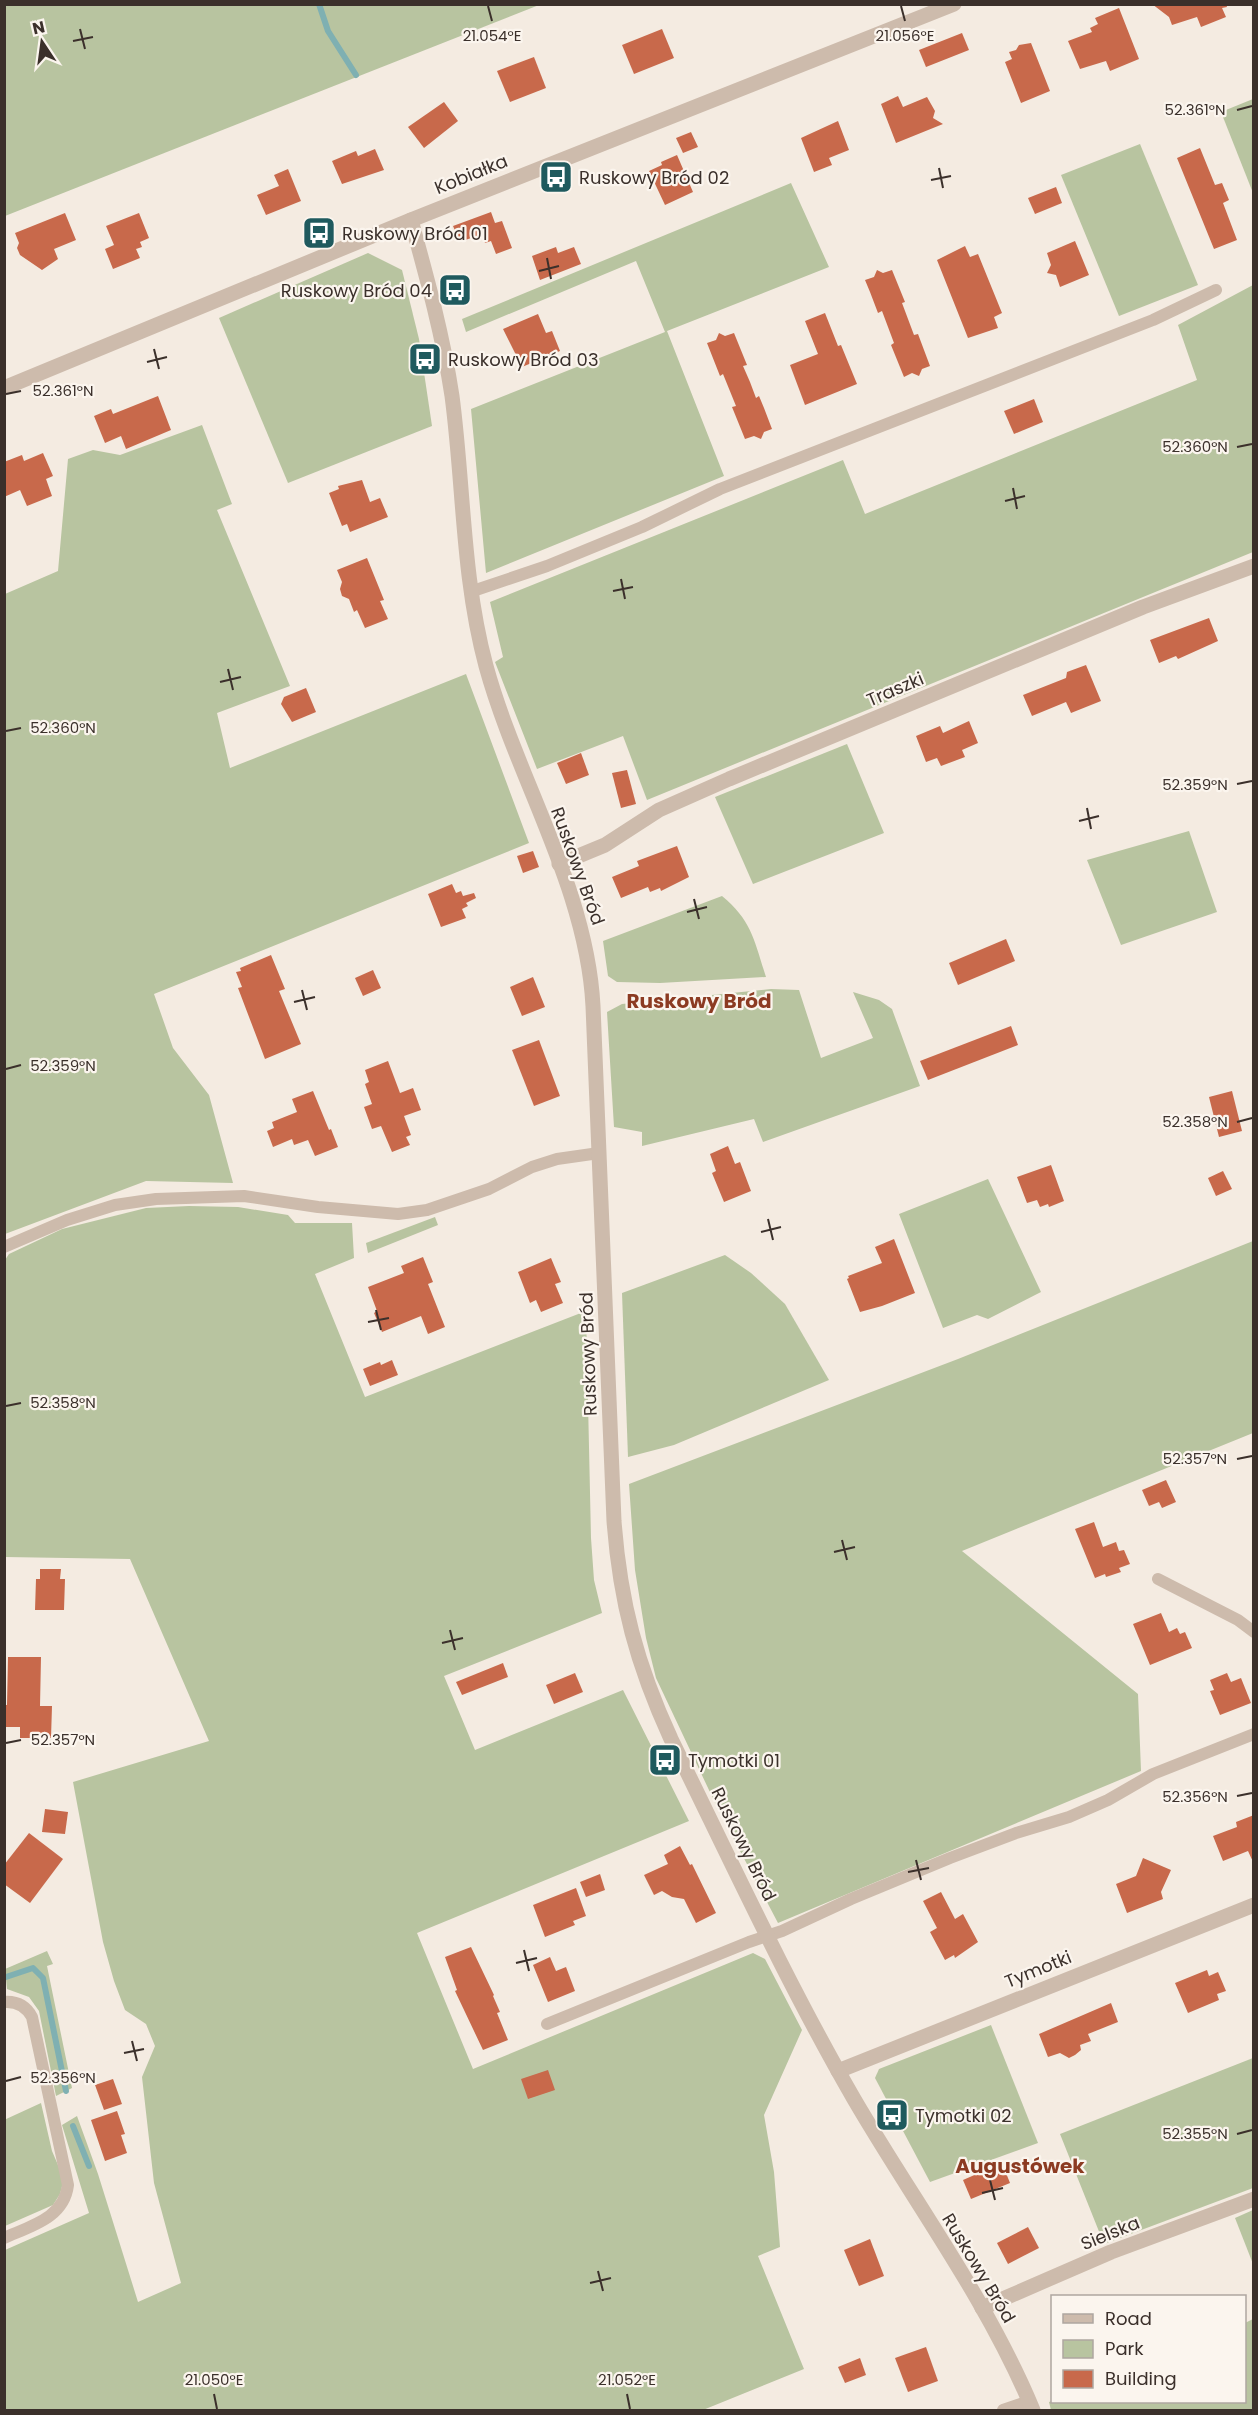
<svg xmlns="http://www.w3.org/2000/svg" width="1258" height="2415" font-family="Poppins,sans-serif">
	<style>
		.green { fill: #b8c4a0 }
		.lines { fill: none; stroke-linecap: round; stroke-linejoin: round }
		.stream { stroke: #7fb0b2; stroke-width: 6 }
		.building { fill: #c8694b }
		.service { stroke: #cdbbac; stroke-width: 12 }
		.minor { stroke: #cdbbac; stroke-width: 15 }
		.tertiary { stroke: #cdbbac; stroke-width: 15 }
		.ticks { fill: none; stroke: #3b302b; stroke-width: 2 }
		.labels { text-anchor: middle; dominant-baseline: central; stroke-width: 4.5; stroke-linejoin: round; paint-order: stroke }
		.street-label { font-size: 18px; fill: #3b302b; stroke: #fbf5ee }
		.poi-label { font-size: 18px; fill: #3b302b; stroke: #fbf5ee; text-anchor: start }
		.neighbourhood-label { font-size: 20px; font-weight: bold; fill: #8c3b22; stroke: #fbf5ee }
		.ticks-label { font-size: 15px; text-anchor: middle; fill: #3b302b; stroke: #fbf5ee; stroke-width: 4.5; stroke-linejoin: round; paint-order: stroke }
	</style>
	<rect width="100%" height="100%" fill="#f4ebe1"/>
	<g class="green">
		<path d="M5 4H539V5L5 216Z"/>
		<path d="M1253 99V193L1221 112Z"/>
		<path d="M1140 144 1198 285 1119 316 1061 175Z"/>
		<path d="M791 183 829 267 667 331 724 476 486 573 471 409 665 332 636 261 466 332 462 319Z"/>
		<path d="M368 253 402 270 419 339 432 426 288 483 219 318Z"/>
		<path d="M1253 285V552L647 800 623 736 537 769 495 662 503 657 490 602 843 460 865 514 1197 380 1178 325Z"/>
		<path d="M202 425 232 504 217 510 290 686 217 713 230 768 466 674 529 843 154 994 173 1048 209 1095 233 1183 146 1181 5 1234V594L58 571 68 459 93 450 120 455Z"/>
		<path d="M847 744 884 833 753 884 715 797Z"/>
		<path d="M1189 831 1217 912 1121 945 1087 860Z"/>
		<path d="M722 896C752 921 754 940 766 977L660 983 617 982 608 976 603 941Z"/>
		<path d="M771 989 799 990 821 1058 873 1038 853 992 879 1000 892 1009 920 1086 763 1142 754 1119 642 1146V1132L614 1127 607 1012 622 1004Z"/>
		<path d="M988 1179 1041 1292 988 1319 977 1315 943 1328 899 1214Z"/>
		<path d="M189 1206 238 1207 288 1215 295 1223H352L354 1258 315 1274 365 1397 586 1311 591 1538 594 1580 602 1613 444 1676 475 1750 623 1690 689 1821 417 1933 473 2069 753 1953 765 1959 802 2030 764 2115 774 2172 780 2247 758 2256 804 2369 703 2410H5V2250L89 2213 62 2125 77 2116 98 2174 138 2302 181 2283 154 2183 142 2077 155 2046 146 2024 125 2010 114 1981 103 1942 73 1782 209 1741 130 1559 5 1557V1260L9 1254 62 1229 146 1208Z"/>
		<path d="M435 1217 438 1225 368 1253 366 1243Z"/>
		<path d="M1253 1241V1433L962 1551 1138 1694 1141 1771 778 1923 717 1807 656 1678 646 1638 635 1570 629 1484 958 1359Z"/>
		<path d="M725 1255 751 1273 785 1304 829 1380 674 1445 628 1457 622 1293Z"/>
		<path d="M47 1951 53 1964 47 1966 72 2088 56 2096 39 2011 29 1997 7 1989 5 1969Z"/>
		<path d="M991 2025 1038 2143 930 2182 875 2078 879 2069Z"/>
		<path d="M1253 2058V2188L1104 2244 1060 2134Z"/>
		<path d="M41 2103 52 2151 64 2179 60 2194 53 2205 5 2226 4 2120Z"/>
		<path d="M1253 2210V2264L1235 2218Z"/>
		<path d="M1253 2319V2410H1051L1049 2402 1052 2401 1244 2402 1245 2323Z"/>
	</g>
	<g class="lines">
		<g class="stream">
			<path d="M319 4 328 31 356 75"/>
			<path d="M6 1977 33 1968 43 1978 66 2091"/>
			<path d="M73 2126 89 2166"/>
		</g>
	</g>
	<g class="building">
		<path d="M1152 4H1226L1227 7 1222 8 1226 17 1201 27 1197 17 1172 25 1169 17Z"/>
		<path d="M1119 8 1139 59 1110 71 1106 61 1080 69 1068 41 1092 32 1090 28 1098 24 1095 18Z"/>
		<path d="M662 29 674 58 634 74 622 45Z"/>
		<path d="M962 33 969 50 926 67 919 50Z"/>
		<path d="M1031 43 1050 91 1021 103 1005 62 1012 59 1009 52 1016 50 1019 45Z"/>
		<path d="M534 57 546 88 510 102 497 71Z"/>
		<path d="M898 96 903 107 927 97 935 111 933 118 943 124 896 143 881 104Z"/>
		<path d="M444 102 458 121 424 148 408 127Z"/>
		<path d="M838 121 849 150 829 158 832 165 814 172 801 138Z"/>
		<path d="M691 132 698 147 683 153 676 138Z"/>
		<path d="M1200 148 1215 185 1222 183 1229 200 1223 203 1237 240 1214 249 1177 158Z"/>
		<path d="M375 149 384 170 342 184 332 161 356 151 358 156Z"/>
		<path d="M677 155 693 192 665 205 649 171 662 165 661 162Z"/>
		<path d="M288 169 301 201 266 215 257 195 279 186 274 175Z"/>
		<path d="M1056 187 1062 203 1035 214 1028 198Z"/>
		<path d="M491 212 495 223 502 221 512 248 496 254 491 241 485 243 482 234 460 242 453 226Z"/>
		<path d="M65 213 76 240 54 249 58 259 42 270 20 255 17 248 19 243 15 233Z"/>
		<path d="M139 213 149 238 140 242 142 247 136 249 140 258 113 269 105 249 114 245 106 226Z"/>
		<path d="M1075 241 1089 275 1060 287 1056 275 1047 273 1051 265 1047 253Z"/>
		<path d="M965 246 970 257 978 254 1002 313 994 317 998 328 968 338 937 260Z"/>
		<path d="M556 247 558 253 574 247 581 264 540 280 532 256Z"/>
		<path d="M877 270 883 273 892 270 905 302 902 303 914 335 918 334 930 366 922 369 919 376 912 373 904 377 891 345 894 343 882 311 878 313 870 292 865 280 874 277Z"/>
		<path d="M825 313 838 346 841 345 857 384 805 405 790 365 818 354 805 321Z"/>
		<path d="M538 314 546 333 552 331 560 351 522 367 503 329Z"/>
		<path d="M719 333 725 336 734 333 747 365 743 366 750 382 756 398 759 396 764 408 772 429 764 432 761 439 754 436 745 439 732 407 736 406 723 374 720 376 707 343 716 340Z"/>
		<path d="M158 396 171 430 126 449 121 436 105 443 94 416 111 409 113 414Z"/>
		<path d="M1034 399 1043 422 1014 434 1004 411Z"/>
		<path d="M43 453 53 476 46 479 52 496 27 506 20 490 4 497V462L22 455 24 461Z"/>
		<path d="M362 480 370 502 380 498 388 517 350 532 347 524 342 526 329 493 339 489 338 486Z"/>
		<path d="M367 558 384 600 380 601 388 619 365 628 357 610 354 612 349 599 342 596 340 589 342 582 337 570Z"/>
		<path d="M1209 618 1218 641 1178 659 1176 656 1159 663 1150 640Z"/>
		<path d="M1086 665 1101 701 1071 713 1066 702 1032 716 1023 695 1066 678 1067 672Z"/>
		<path d="M306 688 316 712 292 722 281 704 284 697Z"/>
		<path d="M969 721 978 743 962 750 965 757 941 766 937 758 926 762 916 736 940 726 943 733Z"/>
		<path d="M581 753 589 775 566 784 557 763Z"/>
		<path d="M627 770 636 804 621 808 612 773Z"/>
		<path d="M677 846 689 877 661 891 660 888 650 892 648 887 621 898 612 877 639 866 637 861Z"/>
		<path d="M533 851 539 867 523 873 517 856Z"/>
		<path d="M452 884 456 893 461 891 463 896 474 893 476 898 466 903 468 906 462 909 466 918 441 927 428 894Z"/>
		<path d="M1006 939 1015 961 958 985 949 963Z"/>
		<path d="M271 955 285 989 279 991 301 1044 265 1059 238 988 242 987 236 972 241 971 240 968Z"/>
		<path d="M373 970 381 988 363 996 355 978Z"/>
		<path d="M533 977 545 1007 522 1016 510 987Z"/>
		<path d="M1011 1026 1018 1045 928 1080 920 1061Z"/>
		<path d="M539 1040 560 1096 534 1106 512 1050Z"/>
		<path d="M388 1061 400 1093 413 1088 421 1110 404 1116 411 1135 406 1137 410 1145 392 1152 381 1126 372 1129 364 1107 372 1104 365 1084 369 1082 365 1070Z"/>
		<path d="M313 1091 329 1130 331 1129 338 1147 315 1156 308 1140 294 1145 292 1139 273 1147 267 1131 274 1128 272 1122 297 1112 292 1099Z"/>
		<path d="M1232 1091 1242 1131 1219 1137 1209 1097Z"/>
		<path d="M728 1146 735 1164 740 1162 751 1191 724 1202 712 1173 716 1171 710 1154Z"/>
		<path d="M1051 1165 1064 1201 1049 1207 1048 1204 1040 1207 1037 1200 1027 1203 1017 1177Z"/>
		<path d="M1223 1171 1232 1189 1216 1196 1208 1178Z"/>
		<path d="M894 1239 915 1293 882 1306 860 1312 847 1279 849 1278 848 1276 882 1263 875 1247Z"/>
		<path d="M423 1257 433 1282 428 1284 445 1327 428 1334 421 1316 382 1332 374 1313 377 1311 368 1287 404 1273 401 1266Z"/>
		<path d="M551 1258 561 1282 555 1284 563 1303 541 1312 536 1300 530 1303 518 1272Z"/>
		<path d="M392 1360 398 1375 370 1386 363 1369 380 1362 381 1365Z"/>
		<path d="M1166 1480 1176 1502 1162 1508 1159 1502 1149 1506 1142 1490Z"/>
		<path d="M1094 1522 1103 1547 1116 1542 1119 1551 1124 1550 1130 1564 1119 1568 1121 1572 1106 1577 1105 1574 1095 1578 1075 1529Z"/>
		<path d="M40 1569H61L60 1579H65L64 1610H35L36 1579H40Z"/>
		<path d="M1161 1613 1169 1632 1177 1628 1180 1634 1185 1632 1192 1648 1150 1665 1133 1624Z"/>
		<path d="M8 1657H41L40 1706H52L51 1738H20V1727H4V1705H7Z"/>
		<path d="M503 1663 508 1677 462 1695 456 1682Z"/>
		<path d="M575 1673 583 1692 554 1704 546 1685Z"/>
		<path d="M1227 1673 1231 1682 1241 1678 1251 1703 1220 1715 1210 1691 1214 1690 1210 1680Z"/>
		<path d="M45 1809 68 1812 65 1834 42 1832Z"/>
		<path d="M1254 1815V1864L1248 1851 1223 1861 1213 1836 1237 1827 1236 1822Z"/>
		<path d="M29 1833 63 1859 30 1903 4 1884V1865Z"/>
		<path d="M680 1846 690 1865 692 1864 716 1913 696 1923 684 1899 672 1897 662 1891 654 1895 644 1875 668 1864 664 1855Z"/>
		<path d="M1143 1858 1171 1870 1161 1892 1163 1899 1127 1913 1116 1884 1136 1876Z"/>
		<path d="M600 1874 605 1890 586 1897 580 1882Z"/>
		<path d="M576 1888 586 1916 573 1921 575 1925 545 1937 533 1905Z"/>
		<path d="M941 1892 955 1919 963 1914 978 1942 955 1958 954 1955 945 1960 930 1932 937 1928 923 1901Z"/>
		<path d="M471 1947 494 1995 493 1996 500 2012 497 2013 508 2040 483 2050 455 1991 457 1990 445 1957Z"/>
		<path d="M550 1957 556 1971 566 1967 575 1991 548 2002 533 1965Z"/>
		<path d="M1207 1970 1209 1976 1218 1972 1226 1991 1217 1994 1219 2000 1188 2013 1175 1983Z"/>
		<path d="M1111 2003 1118 2022 1088 2034 1091 2041 1080 2045 1081 2050 1075 2055 1069 2058 1060 2053 1048 2057 1039 2034Z"/>
		<path d="M548 2070 555 2090 528 2099 521 2079Z"/>
		<path d="M113 2079 122 2104 104 2110 95 2085Z"/>
		<path d="M117 2111 125 2134 121 2135 127 2153 105 2161 91 2120Z"/>
		<path d="M1002 2163 1010 2183 971 2199 963 2180Z"/>
		<path d="M1028 2227 1039 2248 1008 2264 997 2243Z"/>
		<path d="M870 2239 884 2276 859 2286 844 2250Z"/>
		<path d="M926 2347 938 2381 908 2392 895 2358Z"/>
		<path d="M860 2358 866 2375 845 2383 838 2367Z"/>
	</g>
	<g class="lines">
		<g class="service">
			<path d="M470 592 547 566 642 527 720 489 1153 320 1216 290"/>
			<path d="M4 1247 67 1220 115 1205 156 1199 244 1196 318 1207 398 1214 427 1210 489 1189 532 1167 557 1159 599 1153"/>
			<path d="M1158 1579 1238 1620 1254 1632"/>
			<path d="M4 2002C17 2001 26 2006 32 2017L68 2185C64 2218 31 2226 4 2238"/>
			<path d="M547 2024 749 1942 782 1931 851 1899 950 1858 1016 1833 1069 1817 1108 1800 1153 1774 1254 1734"/>
			<path d="M1003 2410 1029 2401"/>
		</g>
		<g class="minor">
			<path d="M411 220 954 4"/>
			<path d="M559 864 605 845 659 810 729 779 1143 607 1254 566"/>
			<path d="M838 2071 1254 1905"/>
			<path d="M982 2308 1111 2252 1254 2199"/>
		</g>
		<path class="tertiary" d="M4 388 411 220C427 278 443 336 452 396 464 487 462 577 486 666 517 779 587 888 593 1006L614 1521C620 1602 637 1665 671 1739 730 1859 787 1983 854 2099 914 2202 987 2299 1033 2410"/>
	</g>
	<path class="ticks" d="M488 6 492 21M901 6 905 21M80 29 85 49M73 41 93 37M1237 110 1252 106M939 168 943 188M931 180 951 176M547 258 551 279M539 271 559 266M154 349 159 369M147 362 167 357M6 394 21 391M1237 447 1252 444M1013 488 1017 509M1005 501 1025 496M621 579 625 599M613 591 633 587M228 669 233 690M220 682 241 677M6 731 21 728M1237 784 1252 781M1087 808 1091 829M1079 821 1099 816M694 899 699 919M687 912 707 907M302 990 307 1010M294 1002 315 997M6 1069 21 1065M1237 1122 1252 1118M768 1219 773 1240M761 1232 781 1227M376 1310 381 1330M368 1322 389 1318M6 1406 21 1403M1237 1459 1252 1456M842 1540 847 1560M834 1552 855 1547M450 1630 455 1650M442 1643 463 1638M6 1743 21 1740M1237 1796 1252 1793M916 1860 921 1880M908 1872 929 1868M524 1950 529 1971M516 1963 537 1958M132 2041 137 2061M124 2053 144 2049M6 2081 21 2077M1237 2134 1252 2130M990 2180 995 2200M982 2193 1003 2188M598 2271 603 2291M590 2283 611 2278M214 2394 217 2409M627 2394 630 2409"/>
	<defs>
		<symbol id="bus-square" viewBox="-11 -11 22 22"><rect x="-9" y="-9" width="18" height="18" rx="4" fill="#1f5a5e" stroke="#fbf5ee"/><path d="M-5-6H5V4H4V6H2V4H-2V6H-4V4H-5ZM-3.5-4V0h7V-4ZM-3.5 1.2v1.5H-2V1.2ZM2 1.2v1.5H3.5V1.2Z" fill="#fff"/></symbol>
	</defs>
	<g fill-rule="evenodd">
		<use href="#bus-square" x="537" y="158" width="38" height="38"/>
		<use href="#bus-square" x="300" y="214" width="38" height="38"/>
		<use href="#bus-square" x="436" y="271" width="38" height="38"/>
		<use href="#bus-square" x="406" y="340" width="38" height="38"/>
		<use href="#bus-square" x="646" y="1741" width="38" height="38"/>
		<use href="#bus-square" x="873" y="2096" width="38" height="38"/>
	</g>
	<g class="labels">
		<g class="street-label">
			<text transform="translate(471 174) rotate(-22)">Kobiałka</text>
			<text transform="translate(895 689) rotate(-23)">Traszki</text>
			<text transform="translate(578 866) rotate(70)">Ruskowy Bród</text>
			<text transform="translate(588 1354) rotate(-92)">Ruskowy Bród</text>
			<text transform="translate(744 1844) rotate(64)">Ruskowy Bród</text>
			<text transform="translate(1038 1969) rotate(-22)">Tymotki</text>
			<text transform="translate(1110 2233) rotate(-22)">Sielska</text>
			<text transform="translate(979 2268) rotate(59)">Ruskowy Bród</text>
		</g>
		<g class="poi-label">
			<text x="579" y="177">Ruskowy Bród 02</text>
			<text x="342" y="233">Ruskowy Bród 01</text>
			<text x="432" y="290" text-anchor="end">Ruskowy Bród 04</text>
			<text x="448" y="359">Ruskowy Bród 03</text>
			<text x="688" y="1760">Tymotki 01</text>
			<text x="915" y="2115">Tymotki 02</text>
		</g>
		<g class="neighbourhood-label">
			<text x="699" y="1001">Ruskowy Bród</text>
			<text x="1020" y="2166">Augustówek</text>
		</g>
	</g>
	<g class="ticks-label">
		<text x="492" y="41">21.054°E</text>
		<text x="905" y="41">21.056°E</text>
		<text x="1195" y="115">52.361°N</text>
		<text x="63" y="396">52.361°N</text>
		<text x="1195" y="452">52.360°N</text>
		<text x="63" y="733">52.360°N</text>
		<text x="1195" y="790">52.359°N</text>
		<text x="63" y="1071">52.359°N</text>
		<text x="1195" y="1127">52.358°N</text>
		<text x="63" y="1408">52.358°N</text>
		<text x="1195" y="1464">52.357°N</text>
		<text x="63" y="1745">52.357°N</text>
		<text x="1195" y="1802">52.356°N</text>
		<text x="63" y="2083">52.356°N</text>
		<text x="1195" y="2139">52.355°N</text>
		<text x="214" y="2385">21.050°E</text>
		<text x="627" y="2385">21.052°E</text>
	</g>
	<rect width="1258" height="2415" fill="none" stroke="#3b302b" stroke-width="12"/>
	<rect x="1051" y="2295" width="195" height="108" fill="#fbf5ee" stroke="#aea6a0" stroke-width="1.5"/>
	<rect x="1063" y="2314" width="30" height="9" fill="#cdbbac" stroke="#aea6a0" stroke-width="1.5"/>
	<text x="1105" y="2325" font-size="18" fill="#3b302b">Road</text>
	<rect x="1063" y="2340" width="30" height="18" fill="#b8c4a0" stroke="#aea6a0" stroke-width="1.5"/>
	<text x="1105" y="2355" font-size="18" fill="#3b302b">Park</text>
	<rect x="1063" y="2370" width="30" height="18" fill="#c8694b" stroke="#aea6a0" stroke-width="1.5"/>
	<text x="1105" y="2385" font-size="18" fill="#3b302b">Building</text>
	<g transform="translate(42 42) rotate(347)" stroke="#fbf5ee" stroke-width="4.5" paint-order="stroke">
	<path d="M0-4.5L10 22L0 15L-10 22Z" fill="#3b302b"/>
	<text y="-9" font-size="16" font-weight="bold" text-anchor="middle" fill="#3b302b">N</text>
	</g>
</svg>
